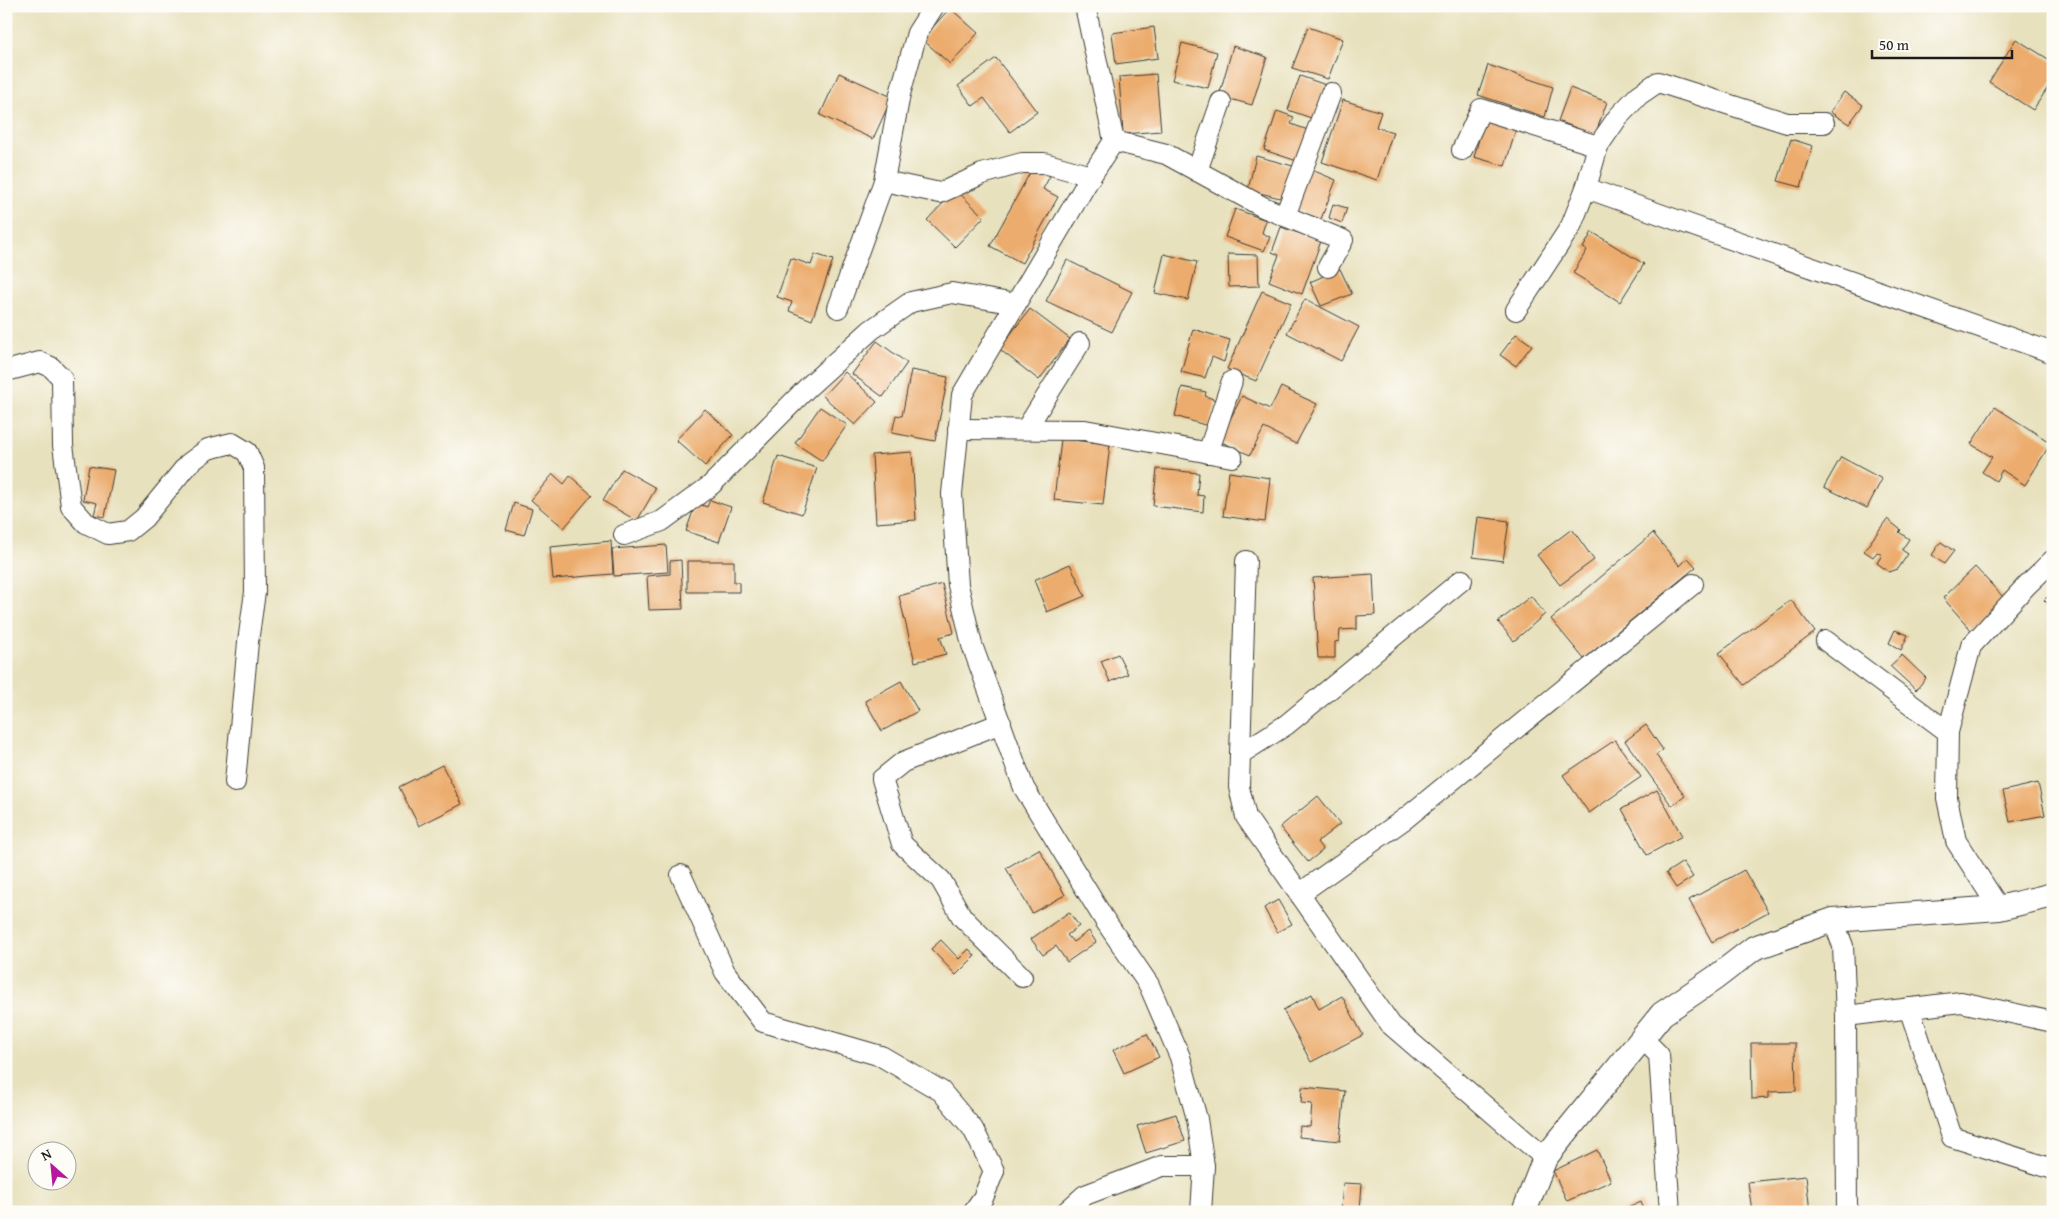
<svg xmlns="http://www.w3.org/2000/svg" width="2059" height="1218" font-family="'Gentium Book Plus',serif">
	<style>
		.building { fill: #ecac6d }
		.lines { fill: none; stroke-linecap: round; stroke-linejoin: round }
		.minor-casing { stroke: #3b3a34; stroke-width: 22 }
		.tertiary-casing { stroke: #3b3a34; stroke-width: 26 }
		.minor { stroke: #fff; stroke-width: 20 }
		.tertiary { stroke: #fff; stroke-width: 24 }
	</style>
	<rect width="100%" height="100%" fill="#fdfcf7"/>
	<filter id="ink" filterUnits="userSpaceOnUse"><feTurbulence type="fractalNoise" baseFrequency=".02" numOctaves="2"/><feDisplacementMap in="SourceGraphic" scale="10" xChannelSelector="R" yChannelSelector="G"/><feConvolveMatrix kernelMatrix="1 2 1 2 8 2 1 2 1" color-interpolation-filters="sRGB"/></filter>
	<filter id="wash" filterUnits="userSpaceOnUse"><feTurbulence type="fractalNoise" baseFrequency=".0096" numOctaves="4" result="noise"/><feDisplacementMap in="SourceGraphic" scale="20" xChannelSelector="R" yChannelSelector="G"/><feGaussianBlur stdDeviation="1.12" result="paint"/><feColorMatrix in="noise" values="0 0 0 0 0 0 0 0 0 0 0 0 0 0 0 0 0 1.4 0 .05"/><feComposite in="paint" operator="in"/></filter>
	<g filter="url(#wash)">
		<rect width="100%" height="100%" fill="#e8e1bd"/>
		<g id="blocks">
			<g class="building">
				<path d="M950 8 978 33 950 64 922 39Z"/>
				<path d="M1154 27 1158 58 1116 64 1112 33Z"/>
				<path d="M1308 27 1343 39 1328 79 1292 68Z"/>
				<path d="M2016 39 2053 62V80L2033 110 1989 82Z"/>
				<path d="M1182 43 1217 52 1208 88 1172 80Z"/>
				<path d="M1233 46 1267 57 1252 105 1219 96Z"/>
				<path d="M996 58 1037 112 1010 132 984 98 973 106 958 86Z"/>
				<path d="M1488 65 1553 87 1545 117 1478 95Z"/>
				<path d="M839 73 892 97 873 139 820 115Z"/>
				<path d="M1156 74 1161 131 1123 134 1119 77Z"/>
				<path d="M1300 76 1326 85 1314 119 1288 110Z"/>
				<path d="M1570 88 1607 102 1595 135 1558 121Z"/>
				<path d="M1844 92 1863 105 1849 124 1830 112Z"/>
				<path d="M1343 100 1381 112 1376 127 1393 132 1377 180 1322 162Z"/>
				<path d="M1277 111 1294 117 1291 124 1311 131 1300 162 1264 150Z"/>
				<path d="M1485 118 1517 126 1505 166 1474 157Z"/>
				<path d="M1791 139 1813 146 1801 187 1778 181Z"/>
				<path d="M1256 156 1293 166 1284 199 1248 190Z"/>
				<path d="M1033 167 1050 176 1043 189 1058 197 1022 263 990 246Z"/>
				<path d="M1307 168 1336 180 1321 219 1292 209Z"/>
				<path d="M956 190 984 217 955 247 927 220Z"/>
				<path d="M1333 204 1347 208 1342 223 1329 218Z"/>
				<path d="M1235 209 1266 220 1262 233 1270 237 1264 251 1225 237Z"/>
				<path d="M1281 227 1321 241 1302 294 1269 281 1279 255 1272 252Z"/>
				<path d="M1592 232 1644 264 1620 302 1573 273 1587 250 1583 248Z"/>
				<path d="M815 254 833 260 812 320 789 311 792 302 777 297 791 258 811 265Z"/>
				<path d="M1164 254 1197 262 1188 300 1155 293Z"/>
				<path d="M1228 254 1258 255 1259 286 1229 287Z"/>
				<path d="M1067 260 1132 292 1112 332 1046 301Z"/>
				<path d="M1340 269 1352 294 1321 306 1310 282Z"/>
				<path d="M1262 291 1291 303 1256 381 1227 369Z"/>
				<path d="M1305 299 1359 327 1341 361 1287 333Z"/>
				<path d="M1030 309 1070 339 1039 380 999 349Z"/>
				<path d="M1193 329 1230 340 1224 362 1212 357 1205 378 1181 372Z"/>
				<path d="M1516 334 1532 345 1516 366 1500 355Z"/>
				<path d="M877 341 907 363 883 397 852 374Z"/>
				<path d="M911 370 948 377 935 441 892 433 896 415 902 416Z"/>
				<path d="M845 372 877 402 855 425 823 396Z"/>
				<path d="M1182 387 1206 392 1205 396 1216 400 1208 426 1175 416Z"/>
				<path d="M1281 387 1317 404 1296 444 1264 428 1250 455 1219 441 1242 396 1270 409Z"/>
				<path d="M820 407 847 425 822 461 795 443Z"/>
				<path d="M1995 407 2051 443 2025 485 2002 470 1996 481 1982 472 1992 457 1971 444Z"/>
				<path d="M705 409 733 435 705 466 676 440Z"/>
				<path d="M1061 439 1110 444 1103 505 1054 500Z"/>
				<path d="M912 452 916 520 876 523 872 455Z"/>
				<path d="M778 456 817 468 802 514 763 502Z"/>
				<path d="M1841 457 1882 479 1867 508 1824 487Z"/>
				<path d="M89 466 114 470 105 517 94 515 97 503 83 500Z"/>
				<path d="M622 469 656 488 637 521 603 501Z"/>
				<path d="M1157 469 1199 473 1197 495 1204 496 1203 512 1153 506Z"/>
				<path d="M1229 472 1270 478 1265 522 1223 516Z"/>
				<path d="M553 474 564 484 570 476 592 495 564 528 531 500Z"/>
				<path d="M710 500 731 507 719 542 686 531 696 503 707 507Z"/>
				<path d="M514 503 532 509 524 535 506 530Z"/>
				<path d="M1478 517 1509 521 1503 561 1473 557Z"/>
				<path d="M1887 519 1901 530 1899 532 1909 539 1902 550 1908 554 1898 569 1889 572 1877 563 1882 555 1877 552 1873 557 1864 551Z"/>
				<path d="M1572 529 1594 560 1560 585 1537 555Z"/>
				<path d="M1653 533 1680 566 1688 558 1696 567 1584 659 1551 619Z"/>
				<path d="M611 541 613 574 553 579 550 547Z"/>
				<path d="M1941 542 1954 551 1944 564 1932 555Z"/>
				<path d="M666 545 668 572 614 576 612 549Z"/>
				<path d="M681 560 683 609 649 610 647 576 670 574V561Z"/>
				<path d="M687 561H734V582H739V592H687Z"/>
				<path d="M1070 564 1085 596 1047 612 1034 580Z"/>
				<path d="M1975 567 2005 599 1972 631 1943 598Z"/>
				<path d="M1373 574 1375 615 1357 616V629L1340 630 1339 641 1335 642V658H1318L1313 578Z"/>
				<path d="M942 584 954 633 940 637 946 654 915 662 899 596Z"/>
				<path d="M2053 591V609L2044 600Z"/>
				<path d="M1531 596 1545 614 1514 641 1498 622Z"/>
				<path d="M1791 600 1815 632 1744 685 1719 653Z"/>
				<path d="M1895 630 1908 635 1901 650 1889 643Z"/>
				<path d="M1118 654 1128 674 1110 682 1101 661Z"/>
				<path d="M1902 655 1926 678 1916 690 1890 666Z"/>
				<path d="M901 681 918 711 882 731 865 701Z"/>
				<path d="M1646 725 1663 750 1656 755 1685 796 1672 806 1625 741Z"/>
				<path d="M1615 740 1641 777 1589 813 1563 775Z"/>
				<path d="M442 765 462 804 419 826 399 787Z"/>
				<path d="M2038 783 2045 815 2010 822 2003 791Z"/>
				<path d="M1657 790 1682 836 1647 855 1622 809Z"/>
				<path d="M1318 796 1340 824 1317 842 1323 850 1308 862 1280 827Z"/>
				<path d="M1039 849 1065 895 1032 913 1006 868Z"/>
				<path d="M1683 862 1693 877 1676 888 1666 873Z"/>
				<path d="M1744 870 1768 912 1712 942 1689 900Z"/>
				<path d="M1278 900 1292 924 1277 932 1264 908Z"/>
				<path d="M1069 912 1079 926 1067 935 1073 942 1089 931 1096 942 1067 962 1056 946 1043 955 1031 939Z"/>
				<path d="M941 940 959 959 969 949 975 956 956 975 931 949Z"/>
				<path d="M1312 994 1319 1009 1342 996 1363 1035 1311 1062 1283 1010Z"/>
				<path d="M1147 1034 1159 1057 1124 1073 1113 1050Z"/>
				<path d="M1751 1043H1795L1796 1091 1769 1092V1098L1752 1099Z"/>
				<path d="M1302 1087 1345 1091 1340 1141 1299 1137 1300 1126 1310 1127 1312 1104 1301 1103Z"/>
				<path d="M1176 1114 1185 1141 1146 1153 1137 1126Z"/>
				<path d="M1597 1150 1611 1181 1567 1201 1553 1171Z"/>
				<path d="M1806 1176 1810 1212H1752L1748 1182Z"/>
				<path d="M1343 1183 1362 1184 1360 1210 1341 1209Z"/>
				<path d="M1641 1202 1645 1212H1619Z"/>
			</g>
		</g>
	</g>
	<g filter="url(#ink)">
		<use href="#blocks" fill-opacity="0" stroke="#3b3a34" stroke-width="1"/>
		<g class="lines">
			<defs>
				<g id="minor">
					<path d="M1085 6 1114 141 1091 176 962 395 952 494 958 585 972 645 1024 788 1104 919 1149 985 1180 1057 1197 1119 1204 1166 1201 1212"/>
					<path d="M1114 141 1166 154 1263 207 1343 240 1328 267"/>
					<path d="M1462 150 1481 109 1598 146"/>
					<path d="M1197 171 1221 102"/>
					<path d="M884 181 940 193 982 174 1022 163H1044L1091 176"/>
					<path d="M1586 188 2053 353"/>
					<path d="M1285 216 1331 93"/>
					<path d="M838 308 884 181 900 94 917 33 934 6"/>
					<path d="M1516 310 1571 226 1586 188 1598 146 1618 117 1639 95 1658 82 1787 123H1824"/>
					<path d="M6 371 40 362 51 367 62 378 63 445 71 506 86 523 108 534 128 531 144 518 188 464 208 449 232 443 247 452 254 468 255 592 248 642 235 782"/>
					<path d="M958 429 1085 430 1232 457"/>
					<path d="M1026 429 1080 343"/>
					<path d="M1208 453 1232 381"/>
					<path d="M624 535 662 521 711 485 808 387 871 330 911 302 952 293 1016 304"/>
					<path d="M1246 561 1239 787 1246 817 1391 1025 1545 1158"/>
					<path d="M1826 641 1948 732"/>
					<path d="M1001 723 903 762 882 779 902 844 941 880 962 917 1022 977"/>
					<path d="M1240 754 1286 725 1462 580"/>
					<path d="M681 875 725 972 763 1022 881 1056 941 1091 973 1129 994 1171 983 1198 973 1212"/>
					<path d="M1299 894 1406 818 1693 584"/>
					<path d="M1999 908 1956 841 1947 798 1948 732 1971 646 2027 585 2053 560"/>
					<path d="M1833 920 1843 946 1846 1016 1847 1212"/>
					<path d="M1909 1008 1952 1137 2053 1169"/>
					<path d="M1846 1016 1961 1002 2053 1022"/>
					<path d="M1642 1038 1659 1055 1670 1212"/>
					<path d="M1066 1212 1085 1195 1162 1166H1204"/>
				</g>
				<path id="tertiary" d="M1524 1212 1545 1158 1662 1014 1715 978 1754 948 1833 920 1999 908 2053 895"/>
			</defs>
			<use href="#minor" class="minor-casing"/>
			<use href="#tertiary" class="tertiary-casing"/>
			<use href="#minor" class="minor"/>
			<use href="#tertiary" class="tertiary"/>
		</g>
	</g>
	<rect width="2059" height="1218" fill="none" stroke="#fdfcf7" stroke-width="25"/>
	<g transform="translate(52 1166) rotate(333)"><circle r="24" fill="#fdfcf7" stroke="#a3a29f"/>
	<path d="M0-4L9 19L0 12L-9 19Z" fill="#b5179e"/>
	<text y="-8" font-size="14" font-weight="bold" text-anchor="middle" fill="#1c1c1c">N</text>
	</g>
	<path d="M1872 50v8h140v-8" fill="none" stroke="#1c1c1c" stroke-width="2.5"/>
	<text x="1879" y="50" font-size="15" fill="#1c1c1c" stroke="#fdfcf7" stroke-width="4" paint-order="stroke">50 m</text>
</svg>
